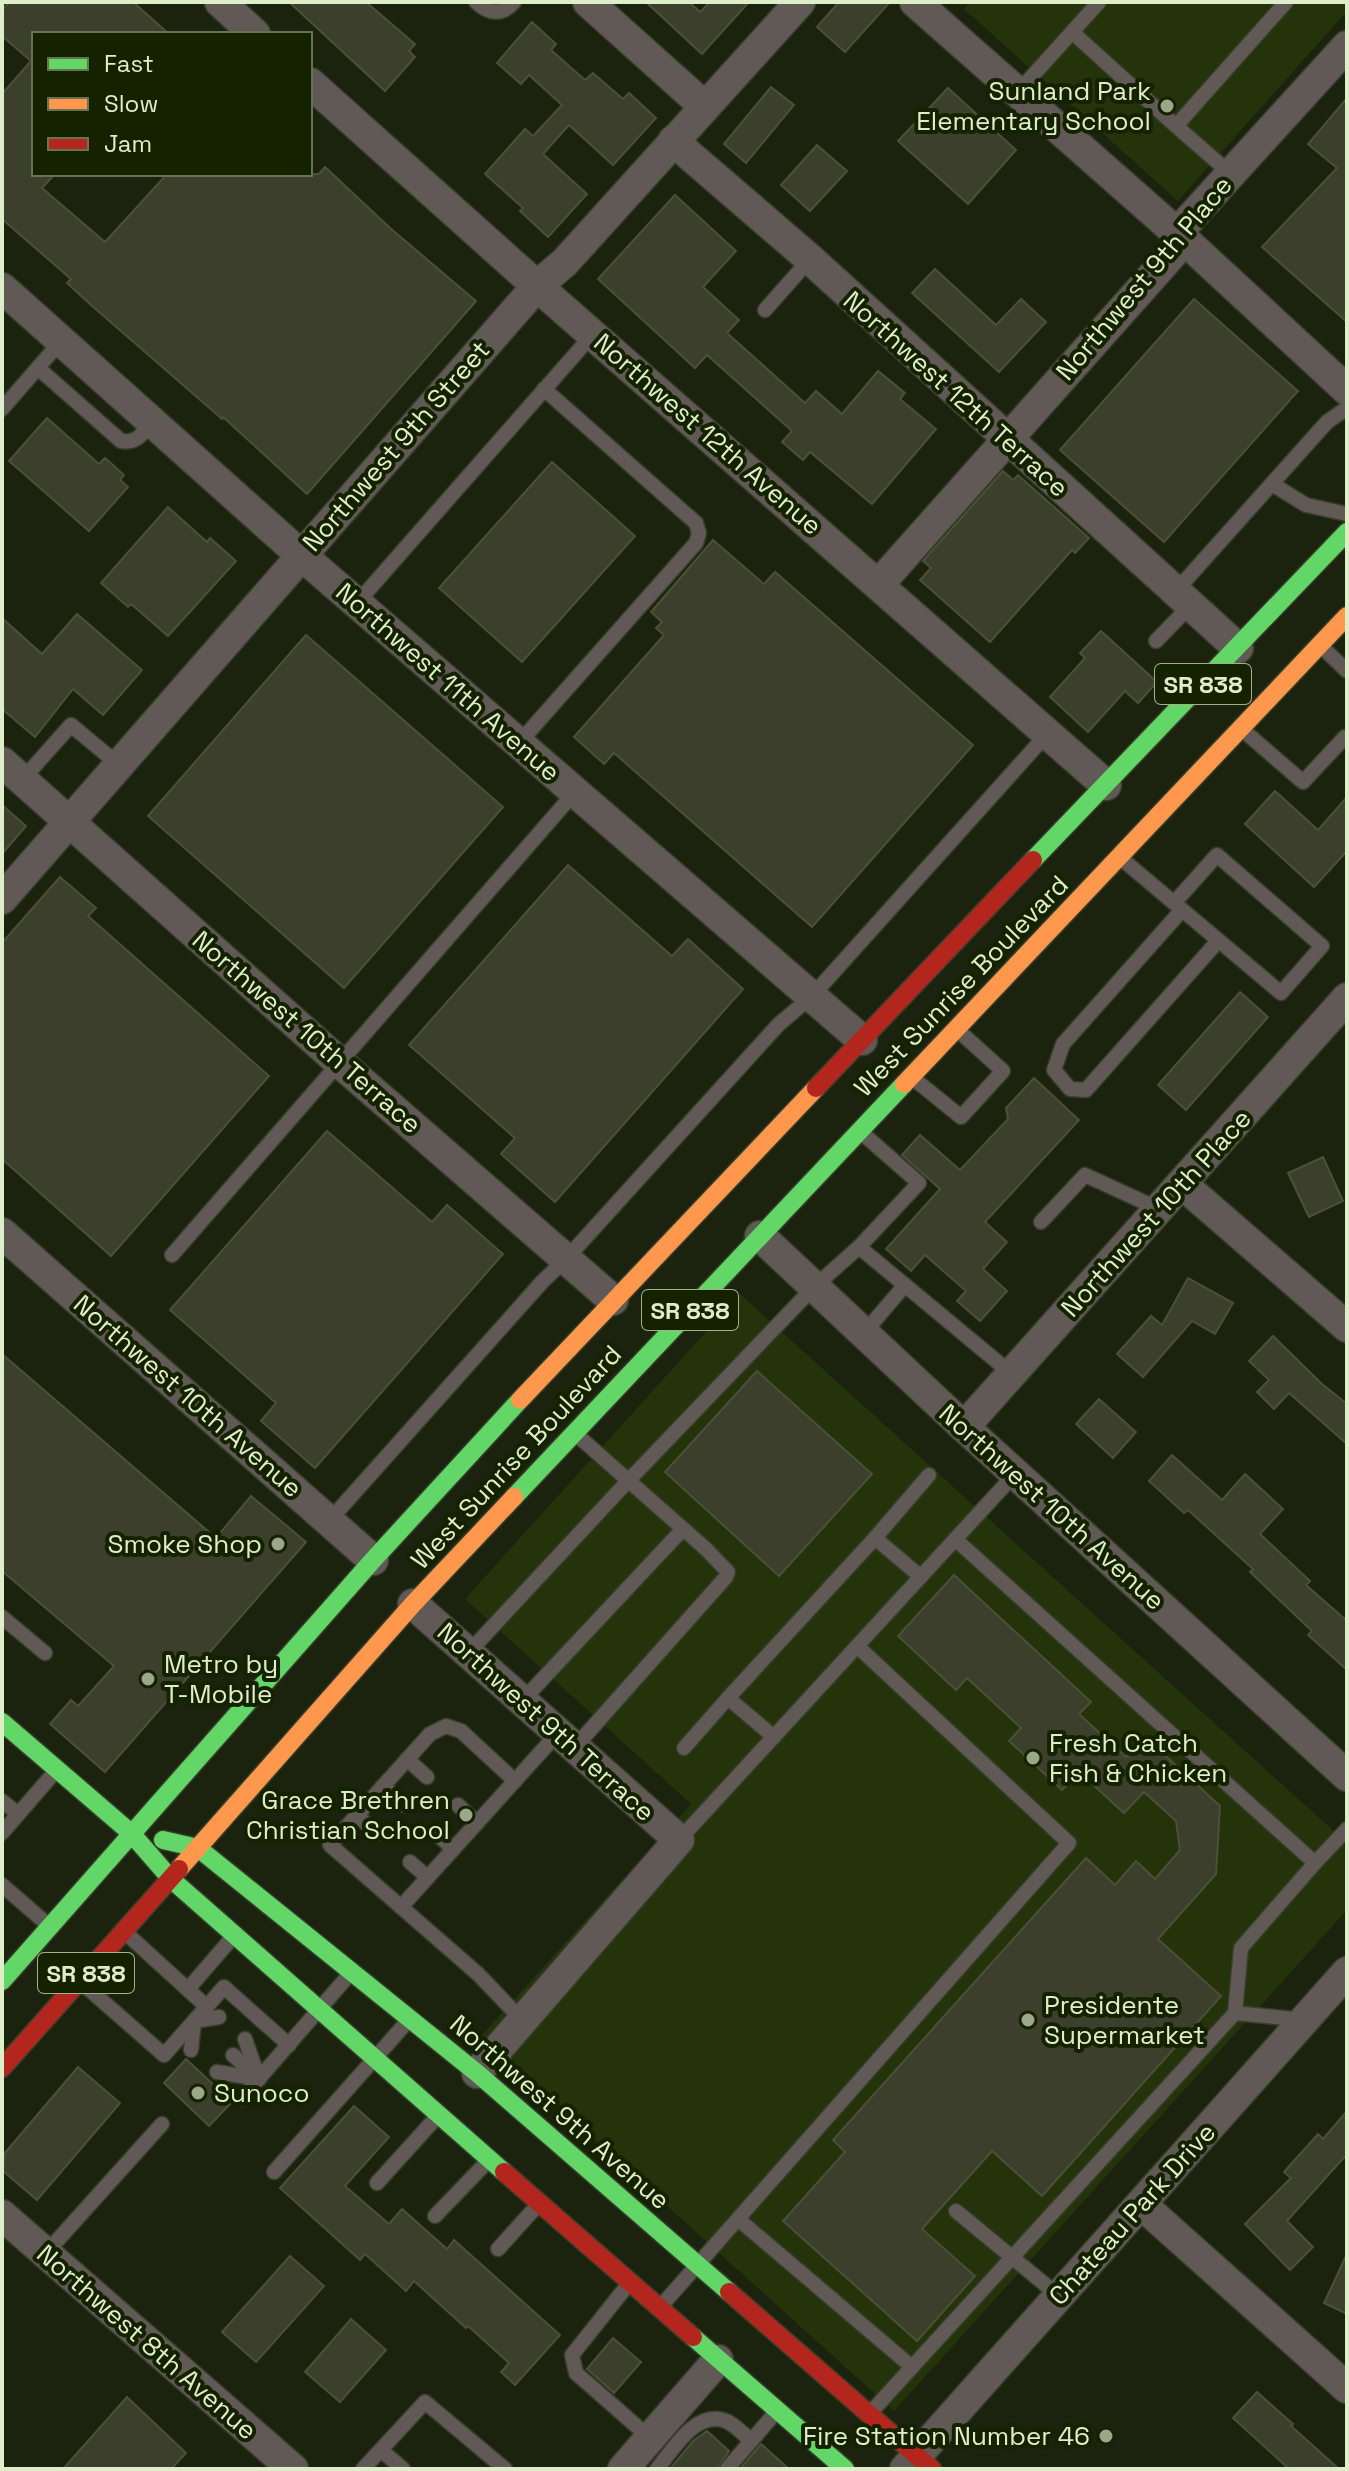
<svg xmlns="http://www.w3.org/2000/svg" width="1349" height="2471" font-family="'Space Grotesk',sans-serif">
	<style>
		.built { fill: #24330a }
		.building { fill: #3b3f2c; stroke: #4b5038; stroke-width: 2 }
		.lines { fill: none; stroke-linecap: round; stroke-linejoin: round }
		.lane-casing { stroke: #353e2a; stroke-width: 17 }
		.street-casing { stroke: #353e2a; stroke-width: 33 }
		.fast-casing { stroke: #353e2a; stroke-width: 21 }
		.slow-casing { stroke: #353e2a; stroke-width: 21 }
		.jam-casing { stroke: #353e2a; stroke-width: 21 }
		.lane { stroke: #615955; stroke-width: 14 }
		.street { stroke: #615955; stroke-width: 30 }
		.fast { stroke: #63d668; stroke-width: 18 }
		.slow { stroke: #ff974d; stroke-width: 18 }
		.jam { stroke: #b3261e; stroke-width: 18 }
		.poi-dot { fill: #9aa788; stroke: #152200; stroke-width: 3 }
		.labels { text-anchor: middle; dominant-baseline: central; stroke-width: 8; stroke-linejoin: round; paint-order: stroke }
		.shield { fill: #152200; stroke: #a2b18d; stroke-width: 2 }
		.shield-label { font-size: 24px; font-weight: bold; fill: #deeec9 }
		.poi-label { font-size: 26px; fill: #deeec9; stroke: #152200; text-anchor: end }
		.street-label { font-size: 26px; fill: #deeec9; stroke: #152200 }
	</style>
	<rect width="100%" height="100%" fill="#1b230e"/>
	<g class="built">
		<path d="M970 2H1347V11L1178 201 964 9Z"/>
		<path d="M740 1294 1347 1843V1910L894 2411 480 2037 691 1804 465 1599Z"/>
	</g>
	<g class="building">
		<path d="M9 2H133L169 34H34V174H55L42 188 105 242 167 174H319L325 167 390 228 476 301 307 494 223 417 222 419 91 305 67 283 71 279 2 219V94L31 61 2 36V10Z"/>
		<path d="M289 2H366L415 44 409 51 415 57 385 91Z"/>
		<path d="M646 2H689L700 12 710 2H749L702 54Z"/>
		<path d="M839 2H890L845 52 817 27Z"/>
		<path d="M532 22 556 44 551 50 585 80 593 73 623 99 629 93 656 118 613 165 569 125 543 154 587 194 548 237 520 211 523 208 485 174 525 129 533 136 562 105 529 75 521 84 497 63Z"/>
		<path d="M771 87 794 105 746 163 724 144Z"/>
		<path d="M948 88 1016 150 968 204 898 141Z"/>
		<path d="M1347 98V322L1262 247 1337 168 1308 144Z"/>
		<path d="M817 145 847 171 810 211 781 185Z"/>
		<path d="M675 195 736 251 703 287 739 320 727 333 805 403 816 391 842 414 878 371 905 393 900 399 936 429 872 504 810 452 803 460 782 442 792 431 707 355 695 368 598 279Z"/>
		<path d="M935 269 996 325 1021 299 1046 322 999 372 912 293Z"/>
		<path d="M1194 299 1298 391 1164 542 1060 450Z"/>
		<path d="M47 418 99 464 105 458 124 475 120 480 128 487 89 531 9 461Z"/>
		<path d="M552 462 635 536 522 662 439 588Z"/>
		<path d="M1003 471 1013 480 1018 475 1089 538 1075 553 1072 550 990 642 920 580 931 568 923 561Z"/>
		<path d="M168 507 207 542 210 538 236 561 168 636 131 604 128 607 101 583Z"/>
		<path d="M713 540 764 584 775 572 973 745 812 927 614 753 604 764 574 737 664 635 656 628 662 622 651 612Z"/>
		<path d="M77 614 142 670 103 715 73 689 35 737 2 709V618L42 654Z"/>
		<path d="M1101 631 1157 682 1138 703 1125 691 1088 732 1050 697 1085 658 1080 653Z"/>
		<path d="M306 635 503 807 344 988 148 816Z"/>
		<path d="M1275 791 1318 830 1347 797V851L1314 887 1245 824Z"/>
		<path d="M2 805 26 826 2 854Z"/>
		<path d="M568 865 672 956 688 939 743 989 555 1202 501 1154 515 1138 409 1045Z"/>
		<path d="M60 877 96 908 88 916 269 1076 111 1256 2 1159V943Z"/>
		<path d="M1240 992 1268 1017 1186 1110 1158 1085Z"/>
		<path d="M1034 1078 1079 1120 985 1222 1007 1242 983 1269 1007 1291 980 1321 957 1301 966 1291 925 1255 911 1271 886 1249 940 1189 902 1155 920 1135 960 1170 1008 1119 1006 1108Z"/>
		<path d="M327 1131 432 1222 447 1205 503 1254 315 1468 261 1421 276 1403 170 1310Z"/>
		<path d="M1323 1157 1343 1201 1309 1217 1288 1173Z"/>
		<path d="M1188 1278 1233 1303 1215 1334 1192 1321 1143 1377 1117 1354 1151 1316 1162 1325Z"/>
		<path d="M1273 1336 1322 1384 1347 1404V1444L1289 1393 1274 1409 1257 1392 1269 1380 1249 1361Z"/>
		<path d="M2 1354 216 1538 251 1496 306 1542 105 1772 50 1724 71 1700 78 1706 114 1666 2 1571Z"/>
		<path d="M757 1371 872 1474 779 1576 665 1472Z"/>
		<path d="M1099 1399 1136 1432 1113 1458 1076 1424Z"/>
		<path d="M1172 1455 1222 1500 1245 1474 1283 1509 1260 1534 1310 1581 1306 1585 1347 1621V1670L1308 1635 1312 1631 1250 1572 1253 1569 1188 1510 1184 1513 1149 1481Z"/>
		<path d="M954 1575 1091 1702 1079 1714 1126 1757 1145 1737 1220 1806 1216 1874 1158 1939 1221 1996 1042 2196 992 2151 922 2229 975 2276 917 2341 783 2221 845 2152 833 2140 1086 1858 1115 1885 1136 1861 1155 1879 1180 1850 1176 1821 1144 1792 1124 1813 1079 1772 1062 1790 1009 1741 1021 1728 967 1678 956 1690 898 1636Z"/>
		<path d="M186 2059 232 2102 209 2126 164 2083Z"/>
		<path d="M78 2067 120 2103 37 2200 3 2171 4 2154Z"/>
		<path d="M354 2106 389 2137 345 2186 389 2224 402 2209 447 2249 454 2240 560 2335 515 2385 501 2372 509 2363 468 2326 466 2328 414 2281 406 2291 365 2254 360 2260 280 2188Z"/>
		<path d="M1347 2111V2154L1287 2221 1313 2247 1290 2270 1245 2224 1291 2178 1284 2172 1318 2134 1323 2139Z"/>
		<path d="M1347 2254V2314L1324 2303Z"/>
		<path d="M290 2256 324 2286 256 2362 222 2332Z"/>
		<path d="M351 2319 386 2350 340 2402 305 2372Z"/>
		<path d="M613 2338 641 2362 614 2393 587 2369Z"/>
		<path d="M1257 2392 1293 2424 1291 2426 1339 2469H1289L1233 2418Z"/>
		<path d="M127 2397 186 2453 171 2469H63Z"/>
		<path d="M707 2431 729 2451 717 2469H670L693 2441Z"/>
		<path d="M761 2444 789 2469H740Z"/>
	</g>
	<g class="lines">
		<defs>
			<g id="lane">
				<path d="M476 2C489 14 502 16 514 2"/>
				<path d="M1072 32 1176 126"/>
				<path d="M1017 93 1099 2"/>
				<path d="M1231 174 1176 126 1286 2"/>
				<path d="M765 310 810 259"/>
				<path d="M38 368 121 441C137 444 143 433 152 422"/>
				<path d="M2 409 62 340"/>
				<path d="M1272 484 1306 505 1347 514"/>
				<path d="M1175 592 1327 422 1347 408"/>
				<path d="M357 603 593 334"/>
				<path d="M1156 641 1190 606"/>
				<path d="M1323 648 1347 671"/>
				<path d="M1244 731 1303 782 1345 737"/>
				<path d="M518 744 696 543 699 533 696 523 544 389"/>
				<path d="M22 780 71 725 119 765"/>
				<path d="M1123 860 1281 993 1322 946 1217 855 1174 903"/>
				<path d="M1182 910 1063 1044 1054 1070 1070 1089 1086 1090 1218 941"/>
				<path d="M914 1079 961 1117 1003 1071 961 1033"/>
				<path d="M1041 1222 1085 1175 1159 1209"/>
				<path d="M859 1247 1012 1374"/>
				<path d="M172 1255 575 792"/>
				<path d="M864 1333 905 1285"/>
				<path d="M329 1521 542 1282 566 1259 778 1025 812 996 1048 733"/>
				<path d="M875 1538 929 1475"/>
				<path d="M955 1539 1315 1863 1347 1829"/>
				<path d="M2 1617 45 1653"/>
				<path d="M468 1653 628 1481 814 1287 859 1247 919 1183 862 1133"/>
				<path d="M522 1701 683 1529"/>
				<path d="M774 1737 728 1698 875 1538 921 1577"/>
				<path d="M575 1747 726 1577 728 1572 706 1549 578 1436"/>
				<path d="M684 1748 728 1698"/>
				<path d="M407 1759 427 1777"/>
				<path d="M515 1781 461 1731 446 1726 430 1734 330 1845 478 1974 523 2021"/>
				<path d="M383 1786 404 1805"/>
				<path d="M2 1801 18 1814"/>
				<path d="M458 1805 477 1823"/>
				<path d="M356 1815 377 1833"/>
				<path d="M435 1832 453 1849"/>
				<path d="M2 1833 54 1773"/>
				<path d="M679 1840 1015 1474"/>
				<path d="M410 1862 427 1877"/>
				<path d="M2 1885 47 1924"/>
				<path d="M401 1907 558 1733"/>
				<path d="M127 1934 207 2007"/>
				<path d="M83 1984 164 2055 224 1987 289 2045"/>
				<path d="M188 1989 232 1938"/>
				<path d="M1235 2013 1241 1948 1315 1863"/>
				<path d="M194 2021 219 2017"/>
				<path d="M245 2039 259 2079"/>
				<path d="M191 2050 194 2022"/>
				<path d="M233 2055 256 2076"/>
				<path d="M217 2072 259 2079"/>
				<path d="M242 2098 349 1975"/>
				<path d="M274 2172 407 2022"/>
				<path d="M377 2183 435 2119"/>
				<path d="M956 2211 1059 2296"/>
				<path d="M435 2216 486 2163"/>
				<path d="M738 2219 912 2367"/>
				<path d="M498 2249 536 2207"/>
				<path d="M46 2253 162 2124"/>
				<path d="M627 2286 572 2355 576 2373 650 2438"/>
				<path d="M662 2305 1069 1843 857 1646"/>
				<path d="M872 2411 1235 2013 1304 2020"/>
				<path d="M381 2450 403 2469"/>
				<path d="M363 2469 425 2402 505 2469"/>
				<path d="M657 2469C673 2450 696 2409 726 2421 735 2425 744 2434 751 2441"/>
				<path d="M727 2469 776 2412"/>
			</g>
			<g id="street">
				<path d="M220 2 255 34"/>
				<path d="M588 2 704 106"/>
				<path d="M915 2 1177 233 1347 390"/>
				<path d="M310 83 537 286 1106 785"/>
				<path d="M673 141 810 259 1238 648"/>
				<path d="M2 288 301 555 862 1040"/>
				<path d="M879 584 1173 253 1177 233 1347 46"/>
				<path d="M2 762 339 1062 613 1300"/>
				<path d="M2 899 537 286 565 262 800 2"/>
				<path d="M1182 1184 1347 1327"/>
				<path d="M2 1233 373 1560"/>
				<path d="M760 1236 964 1427 1347 1776"/>
				<path d="M964 1427 1347 998"/>
				<path d="M413 1604 679 1840 477 2073"/>
				<path d="M1141 2204 1347 2388"/>
				<path d="M2 2215 293 2469"/>
				<path d="M623 2469 718 2360"/>
				<path d="M905 2469 1347 1972"/>
			</g>
			<g id="fast">
				<path d="M1033 860 1347 532"/>
				<path d="M514 1497 904 1084"/>
				<path d="M2 1722 131 1833 171 1879 504 2172"/>
				<path d="M163 1840 198 1848 477 2073 729 2292"/>
				<path d="M2 1981 373 1560 520 1400"/>
				<path d="M693 2337 845 2469"/>
			</g>
			<g id="slow">
				<path d="M904 1084 1347 616"/>
				<path d="M520 1400 816 1088"/>
				<path d="M179 1869 413 1604 514 1497"/>
			</g>
			<g id="jam">
				<path d="M816 1088 1033 860"/>
				<path d="M2 2068 179 1869"/>
				<path d="M504 2172 693 2337"/>
				<path d="M729 2292 932 2469"/>
			</g>
		</defs>
		<use href="#lane" class="lane-casing"/>
		<use href="#street" class="street-casing"/>
		<use href="#fast" class="fast-casing"/>
		<use href="#slow" class="slow-casing"/>
		<use href="#jam" class="jam-casing"/>
		<use href="#lane" class="lane"/>
		<use href="#street" class="street"/>
		<use href="#fast" class="fast"/>
		<use href="#slow" class="slow"/>
		<use href="#jam" class="jam"/>
	</g>
	<g class="poi-dot">
		<circle cx="1167" cy="106" r="8"/>
		<circle cx="278" cy="1544" r="8"/>
		<circle cx="148" cy="1679" r="8"/>
		<circle cx="1033" cy="1758" r="8"/>
		<circle cx="466" cy="1815" r="8"/>
		<circle cx="1028" cy="2020" r="8"/>
		<circle cx="198" cy="2093" r="8"/>
		<circle cx="1106" cy="2436" r="8"/>
	</g>
	<g class="labels">
		<g class="shield">
			<rect x="1155" y="664" width="96" height="40" rx="6"/>
			<rect x="642" y="1290" width="96" height="40" rx="6"/>
			<rect x="38" y="1953" width="96" height="40" rx="6"/>
		</g>
		<g class="shield-label">
			<text x="1203" y="684">SR 838</text>
			<text x="690" y="1310">SR 838</text>
			<text x="86" y="1973">SR 838</text>
		</g>
		<g class="poi-label">
			<text x="1151" y="91">Sunland Park<tspan x="1151" dy="30">Elementary School</tspan></text>
			<text x="262" y="1544">Smoke Shop</text>
			<text x="164" y="1664" text-anchor="start">Metro by<tspan x="164" dy="30">T-Mobile</tspan></text>
			<text x="1049" y="1743" text-anchor="start">Fresh Catch<tspan x="1049" dy="30">Fish &amp; Chicken</tspan></text>
			<text x="450" y="1800">Grace Brethren<tspan x="450" dy="30">Christian School</tspan></text>
			<text x="1044" y="2005" text-anchor="start">Presidente<tspan x="1044" dy="30">Supermarket</tspan></text>
			<text x="214" y="2093" text-anchor="start">Sunoco</text>
			<text x="1090" y="2436">Fire Station Number 46</text>
		</g>
		<g class="street-label">
			<text transform="translate(1144 278) rotate(-50)">Northwest 9th Place</text>
			<text transform="translate(956 394) rotate(42)">Northwest 12th Terrace</text>
			<text transform="translate(708 434) rotate(41)">Northwest 12th Avenue</text>
			<text transform="translate(396 446) rotate(-49)">Northwest 9th Street</text>
			<text transform="translate(448 682) rotate(41)">Northwest 11th Avenue</text>
			<text transform="translate(961 986) rotate(-46)">West Sunrise Boulevard</text>
			<text transform="translate(307 1032) rotate(41)">Northwest 10th Terrace</text>
			<text transform="translate(1156 1213) rotate(-48)">Northwest 10th Place</text>
			<text transform="translate(188 1396) rotate(41)">Northwest 10th Avenue</text>
			<text transform="translate(516 1457) rotate(-47)">West Sunrise Boulevard</text>
			<text transform="translate(1052 1507) rotate(42)">Northwest 10th Avenue</text>
			<text transform="translate(546 1722) rotate(42)">Northwest 9th Terrace</text>
			<text transform="translate(560 2112) rotate(41)">Northwest 9th Avenue</text>
			<text transform="translate(1132 2214) rotate(-48)">Chateau Park Drive</text>
			<text transform="translate(147 2342) rotate(41)">Northwest 8th Avenue</text>
		</g>
	</g>
	<rect width="1349" height="2471" fill="none" stroke="#deeec9" stroke-width="8"/>
	<rect x="32" y="32" width="280" height="144" fill="#152200" stroke="#657450" stroke-width="2"/>
	<rect x="48" y="58" width="40" height="12" fill="#63d668" stroke="#657450" stroke-width="2"/>
	<text x="104" y="72" font-size="24" fill="#deeec9">Fast</text>
	<rect x="48" y="98" width="40" height="12" fill="#ff974d" stroke="#657450" stroke-width="2"/>
	<text x="104" y="112" font-size="24" fill="#deeec9">Slow</text>
	<rect x="48" y="138" width="40" height="12" fill="#b3261e" stroke="#657450" stroke-width="2"/>
	<text x="104" y="152" font-size="24" fill="#deeec9">Jam</text>
</svg>
